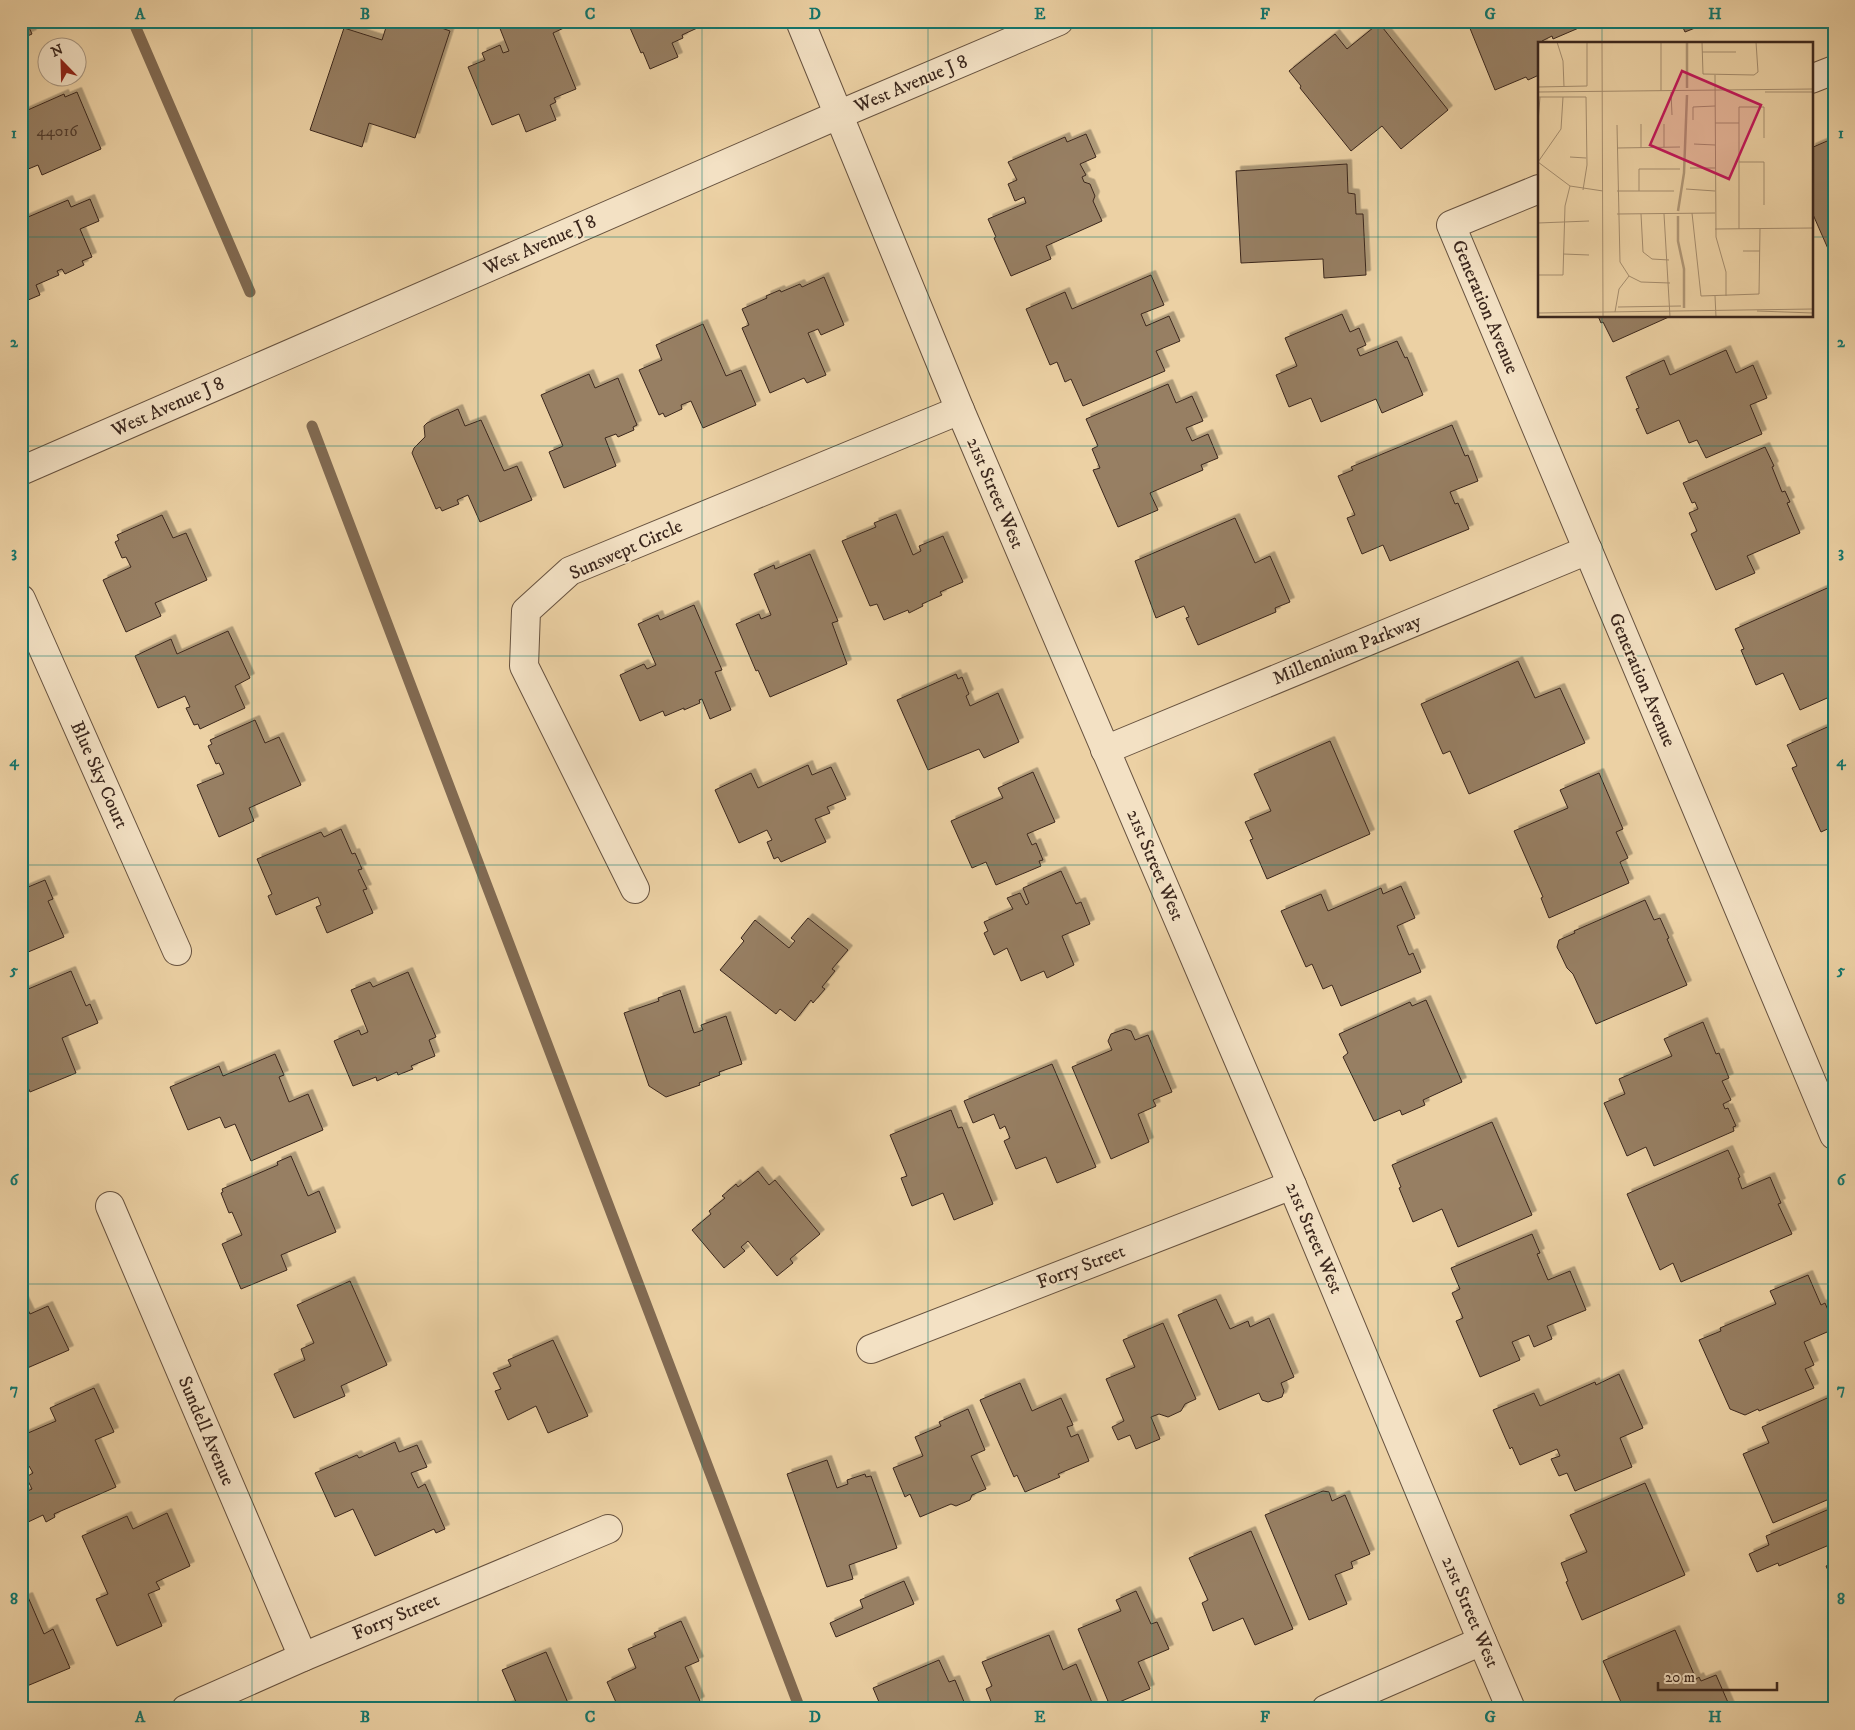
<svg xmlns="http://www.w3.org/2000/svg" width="1855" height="1730" font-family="'IM FELL DW Pica',serif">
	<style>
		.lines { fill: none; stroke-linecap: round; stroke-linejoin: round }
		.stream { stroke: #816a52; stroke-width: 11 }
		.building { fill: #977f63; stroke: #3b271d; filter: url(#shadow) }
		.minor-casing { stroke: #67523f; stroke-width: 30 }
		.minor { stroke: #f3e1c4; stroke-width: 28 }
		.grid { fill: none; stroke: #0f766e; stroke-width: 1; stroke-opacity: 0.55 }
		.labels { text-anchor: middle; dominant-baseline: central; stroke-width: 4; stroke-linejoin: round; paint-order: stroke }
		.number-label { font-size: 16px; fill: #523d2e }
		.street-label { font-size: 19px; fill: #3b271d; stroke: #f3e1c4 }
		.inset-river { fill: none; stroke: #b09776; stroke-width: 2.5 }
		.inset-road { fill: none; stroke: #a58d6e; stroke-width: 1 }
		.view { fill: #c2185b; fill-opacity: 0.15; stroke: #c2185b; stroke-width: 2.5 }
		.inset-edge { fill: none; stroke: #3b271d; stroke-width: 2.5 }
		.neatline { fill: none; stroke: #0f766e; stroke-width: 2 }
		.grid-label { font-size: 16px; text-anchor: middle; font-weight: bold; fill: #0f766e }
	</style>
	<defs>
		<filter id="shadow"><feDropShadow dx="4.5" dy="-4.5" stdDeviation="0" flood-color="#0004"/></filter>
	</defs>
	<rect width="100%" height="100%" fill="#ecd1a4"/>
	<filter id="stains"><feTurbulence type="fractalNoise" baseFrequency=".004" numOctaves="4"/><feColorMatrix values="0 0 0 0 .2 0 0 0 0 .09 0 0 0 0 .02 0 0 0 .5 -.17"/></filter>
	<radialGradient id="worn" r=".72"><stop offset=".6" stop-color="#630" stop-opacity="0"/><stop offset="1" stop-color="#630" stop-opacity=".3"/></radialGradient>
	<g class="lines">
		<g class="stream">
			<path d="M133 21 250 292"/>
			<path d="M312 426 800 1709"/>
		</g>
	</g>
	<g class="building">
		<path d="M21 21H31L32 23 28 25 32 34 21 39Z"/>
		<path d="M388 21H422L450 31 415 138 369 123 362 147 310 130 344 28 382 40Z"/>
		<path d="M497 21H563L566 27 553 33 576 89 554 98 556 102 550 105 556 120 526 132 519 114 492 125 468 67 485 60 482 53 500 45 503 53 509 51Z"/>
		<path d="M627 21H721L707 27 706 24 682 35 683 38 672 43 678 57 650 69 643 52 641 53Z"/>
		<path d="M1394 21H1407L1399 28Z"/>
		<path d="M1467 21H1578L1581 27 1553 39 1552 36 1542 41 1543 44H1539V75L1528 80 1526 77 1495 90Z"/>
		<path d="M1680 21H1710V22L1685 32Z"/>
		<path d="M1379 23 1448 110 1401 149 1382 126 1351 151 1300 88 1301 86 1289 71 1335 34 1347 49Z"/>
		<path d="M77 92 101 149 42 175 38 165 21 172V113L64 94 65 97Z"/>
		<path d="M1086 134 1096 157 1080 164 1086 175 1082 177 1084 182 1090 184 1095 196 1093 201 1102 221 1046 246 1051 259 1011 276 994 238 996 237 988 219 1026 203 1024 197 1015 201 1008 184 1017 180 1008 162 1065 137 1067 142Z"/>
		<path d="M1834 138V249L1829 251 1811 210V148Z"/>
		<path d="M1347 164 1348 193 1355 194 1356 214H1363L1366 275 1324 278 1323 259 1241 263 1236 171Z"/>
		<path d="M90 199 99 221 80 229 92 257 82 261 84 265 65 274 62 269 57 271 59 275 36 285 40 295 21 303V220L68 200 71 207Z"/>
		<path d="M1151 275 1164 305 1141 314 1146 326 1169 316 1180 341 1156 351 1165 371 1083 406 1071 379 1065 382 1057 362 1050 365 1026 309 1065 292 1072 309Z"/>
		<path d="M824 277 844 325 821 335 818 329 808 333 826 375 807 383 804 378 770 393 742 328 749 325 742 309 767 298 766 296 780 290 781 292 800 284 802 287Z"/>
		<path d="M1342 314 1350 332 1359 328 1366 345 1357 349 1360 356 1397 341 1405 358 1407 357 1423 395 1382 413 1376 399 1321 422 1311 398 1289 407 1276 375 1297 366 1285 338Z"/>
		<path d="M1598 316H1671L1613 342 1603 322 1601 323Z"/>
		<path d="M703 324 726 376 741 370 756 405 703 428 691 401 681 405 682 409 665 417 663 413 659 415 639 370 662 360 656 345Z"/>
		<path d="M1726 350 1736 373 1753 365 1767 398 1750 405 1762 434 1706 458 1697 440 1689 443 1679 420 1647 434 1636 409 1639 408 1626 377 1664 360 1670 375Z"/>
		<path d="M589 374 595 388 618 378 637 425 633 427 634 430 618 437 616 434 605 438 616 466 564 488 549 452 563 446 541 395Z"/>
		<path d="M1168 384 1176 403 1192 396 1203 421 1186 428 1192 441 1208 434 1218 458 1201 465 1203 470 1150 493 1158 510 1118 527 1093 470 1100 468 1092 449 1098 446 1086 419Z"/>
		<path d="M458 409 465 426 481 420 504 471 517 466 532 500 480 522 468 495 457 500 459 504 442 511 440 507 436 509 412 453 414 448 425 437 424 426 427 423Z"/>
		<path d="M1452 425 1465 456 1468 455 1478 481 1450 492 1455 504 1458 503 1469 529 1390 561 1383 545 1362 554 1347 518 1355 515 1338 476 1353 470 1351 467Z"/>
		<path d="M1765 447 1774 466 1772 467 1782 492 1785 491 1790 502 1787 503 1800 533 1747 556 1755 573 1716 590 1691 534 1697 531 1689 513 1698 509 1695 502 1692 503 1683 483Z"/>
		<path d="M896 514 913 555 921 551 919 546 943 536 963 582 940 592 942 595 922 604 923 606 909 613 908 610 884 620 877 604 870 606 842 541 876 527 874 523Z"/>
		<path d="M162 515 173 538 186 533 207 580 155 603 161 616 126 632 103 580 131 567 126 557 122 558 115 542 119 540 117 535Z"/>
		<path d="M1235 518 1255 563 1270 556 1290 602 1275 608 1276 612 1198 645 1186 618 1189 617 1184 606 1156 618 1135 561Z"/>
		<path d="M810 554 838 621 832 623 847 664 770 697 758 670 756 671 736 624 759 614 761 619 771 615 754 574 774 565 775 569Z"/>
		<path d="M1834 585V695L1800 710 1783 673 1756 685 1741 650 1744 649 1735 629Z"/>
		<path d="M694 605 722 670 715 672 731 710 710 719 702 699 699 700 700 703 684 710V708L665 716 663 711 640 721 620 675 644 664 647 669 656 665 638 624 658 615 660 620Z"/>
		<path d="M228 631 250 678 235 686 245 708 200 729 198 724 194 725 186 708 190 707 185 696 158 708 135 656 171 639 177 654Z"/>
		<path d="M1518 661 1535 698 1560 688 1585 743 1469 794 1450 751 1443 754 1421 704Z"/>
		<path d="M956 674 958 679 962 677 969 694 966 696 970 706 998 693 1019 742 984 758 979 749 928 770 897 700Z"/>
		<path d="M255 720 265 743 279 737 301 785 249 808 254 821 219 837 197 785 224 774 219 763 216 764 208 746 212 744 210 740Z"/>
		<path d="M1834 724V826L1821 832 1792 768 1797 766 1787 745Z"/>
		<path d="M1330 741 1370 834 1267 879 1250 840 1253 839 1245 822 1271 811 1254 774Z"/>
		<path d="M808 765 812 775 831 767 846 799 827 807 830 813 815 819 826 842 781 862 778 857 774 859 767 842 772 840 767 830 739 843 715 790 751 773 758 788Z"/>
		<path d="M1033 772 1055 822 1027 834 1032 845 1036 843 1043 860 1039 861 1041 866 996 885 986 862 972 868 951 821 1003 798 998 788Z"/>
		<path d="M1599 773 1623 829 1616 832 1628 858 1620 862 1629 883 1549 918 1541 898 1543 897 1514 831 1568 808 1560 790Z"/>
		<path d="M341 829 352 854 355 853 362 869 358 870 367 889 363 890 373 913 327 933 316 907 321 905 318 897 276 915 268 896 272 894 257 859 321 832 324 837Z"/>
		<path d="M1061 871 1076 904 1081 902 1090 924 1062 936 1074 965 1047 978 1044 971 1021 981 1007 948 994 955 984 933 988 931 984 922 1013 909 1007 898 1020 893 1026 905 1029 903 1023 888Z"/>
		<path d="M45 880 53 899 48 901 64 937 21 955V890Z"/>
		<path d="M1401 886 1415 918 1397 926 1409 955 1413 953 1421 972 1341 1006 1332 985 1323 989 1312 964 1306 967 1281 911 1321 894 1328 911 1381 888 1383 894Z"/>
		<path d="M1645 900 1654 920 1660 918 1669 938 1667 939 1687 985 1596 1024 1573 974 1567 968 1557 947 1559 940 1575 933 1574 931Z"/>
		<path d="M808 918 848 950 832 969 835 971 822 987 825 989 813 1003 811 1000 795 1021 780 1009 776 1014 720 970 744 941 741 938 755 920 789 948 795 941 791 938Z"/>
		<path d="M71 971 86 1006 90 1004 98 1023 62 1038 76 1073 30 1092 21 1071V992Z"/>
		<path d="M408 972 436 1037 429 1040 435 1056 411 1066 413 1069 398 1075 397 1072 377 1081 376 1077 353 1086 334 1041 359 1030 361 1035 368 1032 351 990 370 982 373 987Z"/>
		<path d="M680 990 694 1033 703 1030 701 1025 726 1016 742 1064 719 1072 720 1075 699 1083 700 1085 666 1097 649 1086 624 1013 659 1001 658 998Z"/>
		<path d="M1426 1000 1462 1082 1423 1100 1425 1105 1402 1115 1400 1110 1374 1121 1343 1057 1348 1053 1339 1034 1410 1002 1412 1006Z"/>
		<path d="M1703 1022 1716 1054 1719 1053 1729 1078 1722 1081 1731 1100 1723 1104 1725 1109 1728 1108 1736 1126 1733 1127 1734 1131 1654 1166 1646 1147 1627 1156 1604 1103 1625 1094 1619 1079 1672 1056 1664 1039Z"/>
		<path d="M1125 1029 1131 1031 1135 1040 1148 1035 1172 1092 1153 1100 1156 1106 1138 1114 1149 1142 1111 1159 1072 1067 1112 1050 1108 1041 1111 1034Z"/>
		<path d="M275 1054 284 1075 279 1077 289 1102 308 1094 323 1130 251 1161 235 1124 225 1128 220 1117 188 1130 170 1087 219 1066 223 1076Z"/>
		<path d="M1052 1064 1096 1167 1057 1183 1046 1157 1016 1169 1004 1141 1010 1138 1005 1126 1000 1129 994 1114 973 1123 964 1101Z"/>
		<path d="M951 1110 958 1128 962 1127 993 1204 954 1220 943 1193 912 1206 901 1178 907 1176 890 1135Z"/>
		<path d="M1492 1122 1532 1215 1458 1247 1442 1209 1413 1222 1399 1188 1401 1187 1392 1165Z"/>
		<path d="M1728 1150 1740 1177 1738 1178 1742 1189 1770 1177 1781 1203 1778 1204 1792 1234 1681 1282 1673 1263 1660 1270 1627 1194Z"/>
		<path d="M291 1156 308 1196 319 1191 336 1232 281 1255 287 1270 241 1289 222 1244 242 1235 232 1212 229 1213 221 1193 223 1192 222 1189 278 1165 277 1162Z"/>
		<path d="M758 1171 769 1185 775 1180 820 1234 790 1259 793 1263 777 1276 748 1241 741 1247 745 1251 724 1268 692 1230 711 1214 709 1211 725 1198 722 1196 736 1184 738 1187Z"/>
		<path d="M1532 1234 1540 1253 1537 1254 1548 1280 1570 1271 1586 1310 1547 1326 1552 1339 1534 1347 1529 1335 1512 1342 1520 1360 1480 1377 1456 1321 1463 1318 1452 1293 1460 1289 1451 1268Z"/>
		<path d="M1808 1275 1821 1305 1825 1303 1834 1324V1329L1804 1342 1814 1365 1805 1369 1814 1388 1759 1411 1758 1409 1745 1415 1730 1409 1699 1340 1721 1331 1720 1328 1776 1304 1770 1291Z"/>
		<path d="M350 1281 387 1365 341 1386 345 1396 294 1418 274 1374 305 1360 301 1349 314 1343 297 1305Z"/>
		<path d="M21 1295 30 1314 48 1306 69 1350 25 1369 21 1361Z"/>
		<path d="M1216 1299 1230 1329 1248 1321 1250 1327 1269 1318 1294 1377 1281 1383 1284 1391 1282 1397 1268 1402 1262 1400 1259 1393 1219 1410 1178 1315Z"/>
		<path d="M1163 1323 1196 1399 1185 1404 1181 1411 1168 1417 1159 1414 1151 1417 1160 1439 1136 1449 1130 1435 1118 1440 1112 1427 1124 1421 1106 1379 1135 1367 1123 1340Z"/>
		<path d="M553 1340 588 1416 548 1433 536 1406 508 1420 495 1391 501 1389 493 1373 511 1366 508 1360Z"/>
		<path d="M1619 1374 1643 1428 1620 1438 1632 1467 1575 1491 1567 1473 1559 1476 1551 1459 1560 1456 1557 1449 1520 1465 1512 1447 1510 1449 1493 1410 1534 1393 1540 1406 1595 1382 1596 1385Z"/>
		<path d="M1020 1383 1032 1411 1061 1398 1073 1425 1067 1427 1071 1437 1078 1434 1089 1461 1058 1474 1060 1477 1025 1492 1017 1475 1014 1477 980 1400Z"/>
		<path d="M94 1388 114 1432 95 1440 116 1487 54 1514 55 1517 46 1522 43 1515 26 1523 21 1512V1494L32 1489 26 1477 33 1473 29 1466 21 1470V1436L56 1421 50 1408Z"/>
		<path d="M1834 1395V1497L1773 1523 1743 1454 1769 1443 1762 1427Z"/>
		<path d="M968 1409 985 1450 971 1456 986 1489 972 1495 970 1500 956 1506 951 1504 920 1517 910 1494 905 1497 893 1468 923 1456 915 1437 941 1426 939 1422Z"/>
		<path d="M395 1442 399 1452 417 1445 427 1467 411 1473 418 1488 425 1484 445 1529 436 1533 434 1529 375 1556 353 1509 335 1517 315 1473 357 1455 359 1458Z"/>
		<path d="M827 1460 837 1488 848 1484 847 1480 865 1474 866 1477 871 1476 897 1548 849 1565 853 1579 827 1587 787 1474Z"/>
		<path d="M1645 1483 1685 1575 1582 1620 1566 1582 1568 1581 1561 1563 1587 1552 1570 1515Z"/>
		<path d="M1323 1491 1329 1492 1332 1501 1345 1495 1370 1554 1351 1562 1353 1568 1335 1575 1347 1604 1309 1620 1265 1515Z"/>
		<path d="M1834 1507V1543L1779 1566 1778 1563 1757 1572 1749 1554 1769 1545 1766 1536Z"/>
		<path d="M167 1513 190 1566 156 1582 160 1589 148 1594 162 1626 117 1646 96 1599 108 1594 82 1536 127 1516 133 1529Z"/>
		<path d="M1251 1531 1293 1629 1255 1645 1243 1618 1213 1631 1202 1603 1208 1600 1189 1558Z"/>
		<path d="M1834 1563V1584L1826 1566Z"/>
		<path d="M904 1581 914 1604 836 1637 830 1623 863 1608 860 1600Z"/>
		<path d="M1136 1591 1151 1624 1157 1622 1169 1649 1138 1662 1150 1689 1110 1706 1078 1629 1121 1611 1116 1600Z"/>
		<path d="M28 1597 44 1634 53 1629 70 1668 27 1686 21 1673V1600Z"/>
		<path d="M681 1621 699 1661 685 1667 700 1701 685 1709H625L624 1706 619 1709 607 1682 636 1668 628 1649 656 1637 654 1633Z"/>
		<path d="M1675 1630 1696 1679 1699 1677 1701 1681 1716 1675 1730 1707 1726 1709H1624L1603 1661Z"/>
		<path d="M1049 1635 1063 1670 1076 1664 1093 1705 1083 1709H1030L1029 1704 1018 1709H994L986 1689 992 1686 982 1662Z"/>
		<path d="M546 1652 568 1703 558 1707 559 1709H505V1707L516 1702 502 1670Z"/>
		<path d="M939 1660 949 1682 955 1680 967 1709H882L873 1688Z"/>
	</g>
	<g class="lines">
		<defs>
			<g id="minor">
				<path d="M800 21 960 410 1292 1185 1482 1641 1511 1709"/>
				<path d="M1811 79 1834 70"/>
				<path d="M1539 189 1451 225 1834 1135"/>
				<path d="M21 471 838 115 1059 21"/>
				<path d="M21 599 177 951"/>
				<path d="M1105 750 1588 550"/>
				<path d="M635 889 524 666 526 611 570 571 960 410"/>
				<path d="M110 1206 303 1657"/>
				<path d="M871 1349 1292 1185"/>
				<path d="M186 1709 303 1657 608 1529"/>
				<path d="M1326 1709 1482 1641"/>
			</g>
		</defs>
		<use href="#minor" class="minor-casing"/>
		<use href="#minor" class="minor"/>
	</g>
	<path class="grid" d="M252 21V1709M478 21V1709M702 21V1709M928 21V1709M1152 21V1709M1378 21V1709M1602 21V44M21 237H1539M1811 237H1834M1602 316V1709M21 446H1834M21 656H1834M21 865H1834M21 1074H1834M21 1284H1834M21 1493H1834"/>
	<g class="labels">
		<g class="number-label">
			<text x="57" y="131">44016</text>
		</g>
		<g class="street-label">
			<text transform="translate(911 84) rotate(-23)">West Avenue J 8</text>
			<text transform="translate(540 245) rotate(-24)">West Avenue J 8</text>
			<text transform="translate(1485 307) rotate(67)">Generation Avenue</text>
			<text transform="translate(168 407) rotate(-24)">West Avenue J 8</text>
			<text transform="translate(995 493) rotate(67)">21st Street West</text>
			<text transform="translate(626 550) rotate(-24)">Sunswept Circle</text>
			<text transform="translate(1347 650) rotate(-22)">Millennium Parkway</text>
			<text transform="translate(1642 680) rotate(67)">Generation Avenue</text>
			<text transform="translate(99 775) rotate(66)">Blue Sky Court</text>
			<text transform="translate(1155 865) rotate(67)">21st Street West</text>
			<text transform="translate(1314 1238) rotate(67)">21st Street West</text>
			<text transform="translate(1081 1267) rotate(-21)">Forry Street</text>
			<text transform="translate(206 1431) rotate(67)">Sundell Avenue</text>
			<text transform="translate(1470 1612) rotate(67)">21st Street West</text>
			<text transform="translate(396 1617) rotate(-23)">Forry Street</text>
		</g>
	</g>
	<g transform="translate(1538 42)">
		<rect width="275" height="275" fill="#ecd1a4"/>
		<path class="inset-river" d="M149 0V46M140 169 146 131 149 53M140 174V199L146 227V266"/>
		<path class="inset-road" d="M19 0 25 19 26 45M64 0 65 275M164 0 165 32 216 33 220 30 218 0M164 10H198M177 33 178 195 188 230V254M0 45 49 44V0M123 49V0M0 50 275 47M133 50 134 73M227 50H275M0 55H48L49 123 45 148M155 78V65L177 64M0 80 2 55M177 81H201M126 82V105M79 83 82 220 91 234 103 240 132 241M156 102 177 103M79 106 142 105M103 106V82M32 115 48 116M0 120 32 144 65 149M0 120 23 87 25 55M201 120H226V163M152 126H177M148 147 177 149M79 149H136M101 149V127H142M154 171 163 254 221 252 222 187M79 172 177 171M103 172 105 210 114 217 131 218M126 172 132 275M0 181 51 179M177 187 275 186M201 187V65H226V96M205 209H222M25 212 51 213M0 233H25L27 164 32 144M177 254 178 275M80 265 143 264M219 269 275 271M77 270 81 247 91 234M0 271 275 267"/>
		<path class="view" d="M144 29 223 63 191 137 112 103Z"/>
		<rect width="275" height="275" class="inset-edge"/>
	</g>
	<rect width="1855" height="1730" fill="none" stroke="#ecd1a4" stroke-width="55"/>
	<g transform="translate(62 62) rotate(337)"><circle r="24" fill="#f3e1c4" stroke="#a99781"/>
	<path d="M0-4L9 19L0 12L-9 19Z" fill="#8f2418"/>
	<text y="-8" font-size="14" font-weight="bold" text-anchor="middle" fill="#3b271d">N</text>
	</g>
	<path d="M1658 1682v8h119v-8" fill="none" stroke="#3b271d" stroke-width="2.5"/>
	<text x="1665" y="1682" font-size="15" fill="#3b271d" stroke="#f3e1c4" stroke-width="4" paint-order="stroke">20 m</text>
	<rect x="28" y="28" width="1800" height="1674" class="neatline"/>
	<g class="grid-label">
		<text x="140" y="19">A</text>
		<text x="365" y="19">B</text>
		<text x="590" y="19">C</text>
		<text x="815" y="19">D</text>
		<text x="1040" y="19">E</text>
		<text x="1265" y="19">F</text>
		<text x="1490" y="19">G</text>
		<text x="1715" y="19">H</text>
		<text x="14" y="138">1</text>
		<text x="1841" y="138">1</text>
		<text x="14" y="347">2</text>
		<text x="1841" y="347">2</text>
		<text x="14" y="557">3</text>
		<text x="1841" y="557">3</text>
		<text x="14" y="766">4</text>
		<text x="1841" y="766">4</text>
		<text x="14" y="975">5</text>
		<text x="1841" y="975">5</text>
		<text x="14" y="1185">6</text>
		<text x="1841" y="1185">6</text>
		<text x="14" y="1394">7</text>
		<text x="1841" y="1394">7</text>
		<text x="14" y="1604">8</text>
		<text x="1841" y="1604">8</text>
		<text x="140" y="1722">A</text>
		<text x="365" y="1722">B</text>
		<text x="590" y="1722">C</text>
		<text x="815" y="1722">D</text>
		<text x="1040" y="1722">E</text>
		<text x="1265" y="1722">F</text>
		<text x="1490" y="1722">G</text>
		<text x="1715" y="1722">H</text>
	</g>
	<rect width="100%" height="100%" filter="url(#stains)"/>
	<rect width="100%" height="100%" fill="url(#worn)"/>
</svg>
